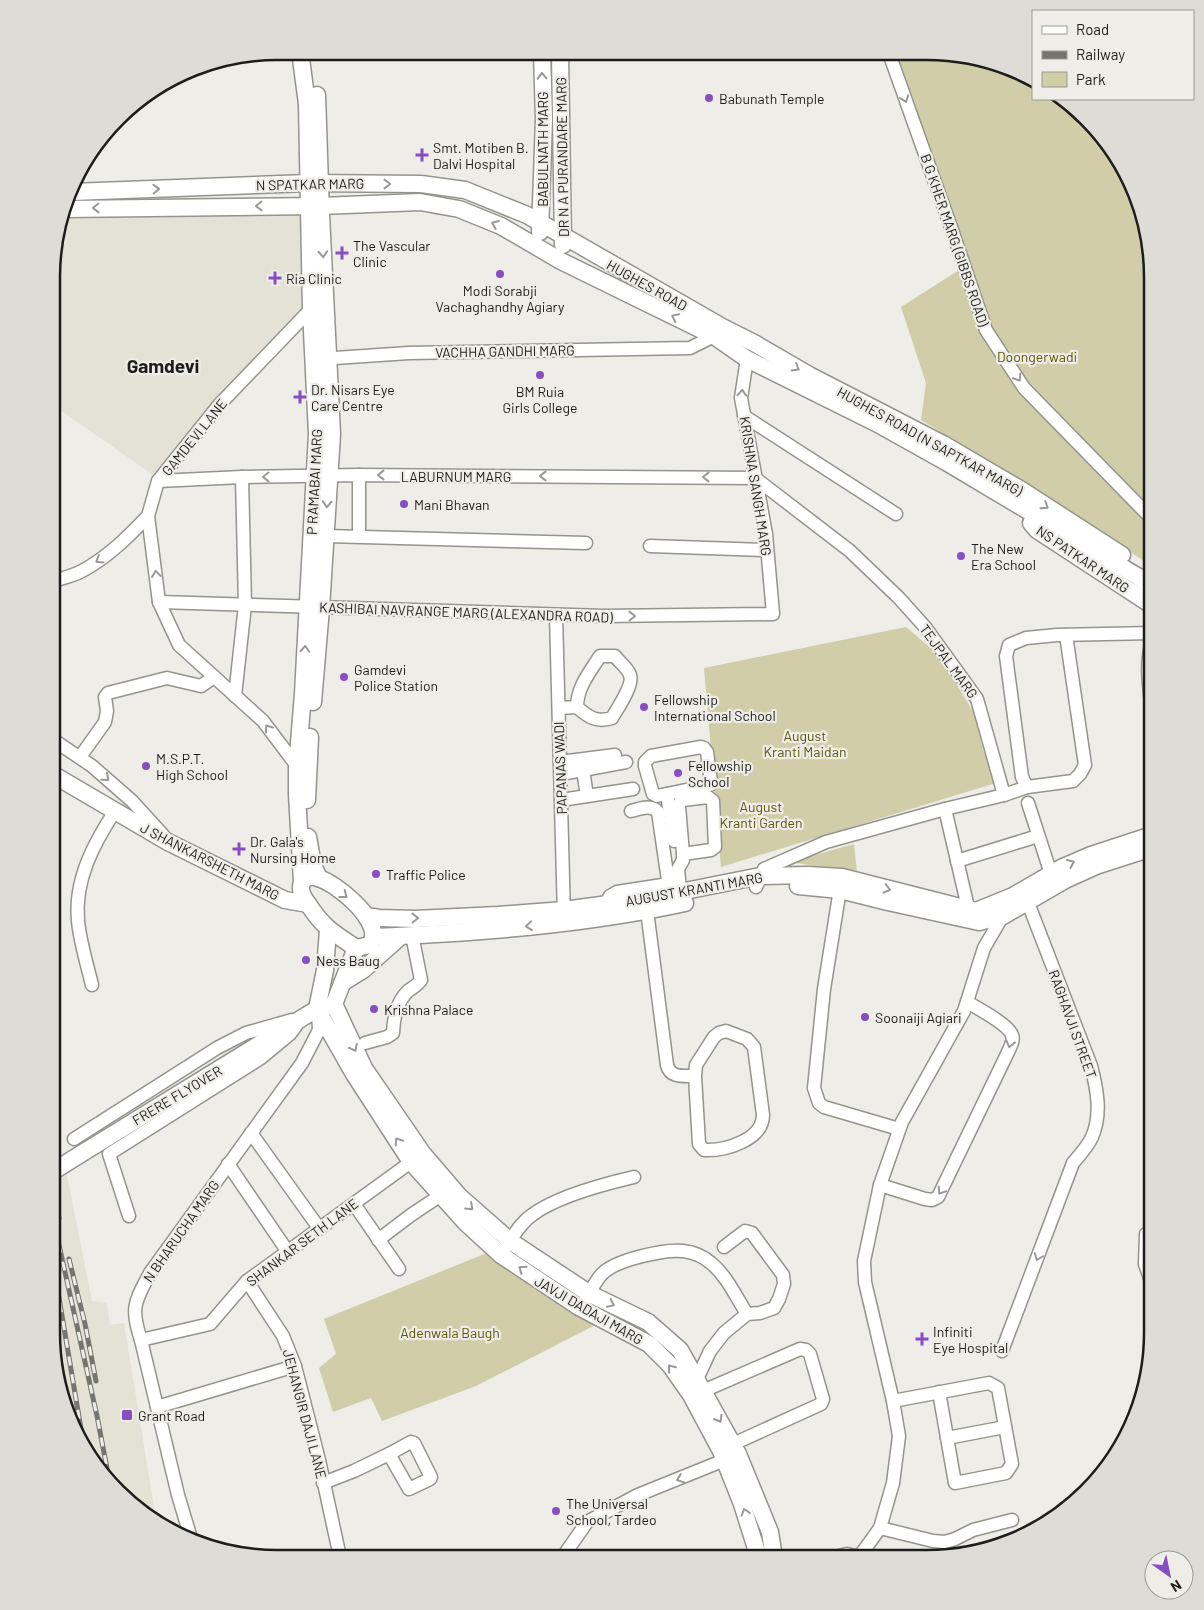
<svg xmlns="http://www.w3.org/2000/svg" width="1204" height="1610" font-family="Barlow,sans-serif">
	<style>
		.built { fill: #e3e2d5 }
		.green { fill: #d1cda8 }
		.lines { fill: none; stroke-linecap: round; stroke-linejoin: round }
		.minor-casing { stroke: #94948e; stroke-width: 15 }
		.major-casing { stroke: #94948e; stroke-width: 19 }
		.minor { stroke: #fff; stroke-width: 12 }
		.major { stroke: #fff; stroke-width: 16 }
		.rail-casing { stroke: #747470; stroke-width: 5 }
		.rail { stroke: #eeede7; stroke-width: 3; stroke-dasharray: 9; stroke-linecap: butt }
		.major-bridge-casing { stroke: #94948e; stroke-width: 19; stroke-linecap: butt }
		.major-bridge { stroke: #fff; stroke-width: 16 }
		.oneway { stroke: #999998 }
		.poi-dot { fill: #884dc3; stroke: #eeede7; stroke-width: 2 }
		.labels { text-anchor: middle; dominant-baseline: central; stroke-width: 4.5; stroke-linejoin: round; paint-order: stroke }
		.poi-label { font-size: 14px; fill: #1d1d1b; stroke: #eeede7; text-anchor: start }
		.street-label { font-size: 14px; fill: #1d1d1b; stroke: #eeede7 }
		.park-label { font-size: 14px; fill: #5e5609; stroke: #eeede7 }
		.district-label { font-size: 19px; font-weight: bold; fill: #1d1d1b; stroke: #eeede7 }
		.rim { fill: none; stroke: #1d1d1b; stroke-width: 2.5 }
	</style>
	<rect width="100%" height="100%" fill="#eeede7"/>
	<g class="built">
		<path d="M301 214 304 308 156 477 53 405V247L63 219Z"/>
		<path d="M52 1112 70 1190 92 1301 107 1303 110 1325 124 1323 155 1513 145 1515 107 1482 75 1433 51 1333Z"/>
	</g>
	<g class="green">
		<path d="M893 53H957L1033 82V99H1063L1097 128 1129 177 1153 277V567L1024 482 921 420 926 383 901 307 967 265Z"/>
		<path d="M906 627 939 655 974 713 983 750 996 783 721 867 704 668Z"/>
		<path d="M854 844 857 873 790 862Z"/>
		<path d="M494 1250 607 1319 476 1386 382 1421 371 1398 333 1412 319 1368 336 1354 324 1319Z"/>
	</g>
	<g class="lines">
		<defs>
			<g id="minor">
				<path d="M889 53 953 233 986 330 1024 388 1153 520"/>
				<path d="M320 359 409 353 690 348 714 336"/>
				<path d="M744 416 896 514"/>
				<path d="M359 475V531"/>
				<path d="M158 481 242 477 359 475 755 478 850 551 899 598 925 627 977 699 1004 795"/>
				<path d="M326 536 586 543"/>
				<path d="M650 546 767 550"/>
				<path d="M53 581C62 578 73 576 82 571 108 557 128 537 148 516"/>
				<path d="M159 602 604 616 773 614 766 534 741 398 747 359"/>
				<path d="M556 615 564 917"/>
				<path d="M235 696 245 605 242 477"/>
				<path d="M559 708 577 707C588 717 597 723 612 718 617 709 634 685 630 675 628 668 619 662 615 656H600C590 672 577 687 577 707"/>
				<path d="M1153 718C1150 692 1144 663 1153 638"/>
				<path d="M52 739 92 766 132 801 163 835"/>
				<path d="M701 747 704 748 707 752 711 782 710 785 657 796 653 794 645 766V762L651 756Z"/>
				<path d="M80 757 105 722 107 711 105 697 108 693 167 678 201 686 214 677"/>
				<path d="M560 762 615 755"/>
				<path d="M300 770 263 721 179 645 159 602 148 516 158 481 219 405 314 306"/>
				<path d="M583 770 587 796"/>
				<path d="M561 774 626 762"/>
				<path d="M1027 787 1022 777 1006 656 1009 645 1026 638 1057 635 1153 633"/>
				<path d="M667 794 674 841"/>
				<path d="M561 800 633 789"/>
				<path d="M1028 803 1051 874"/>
				<path d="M945 809 970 916"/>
				<path d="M631 811C640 809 651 804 658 812L671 901"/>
				<path d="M957 861 1038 836"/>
				<path d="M841 883 824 989 814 1088 819 1103 824 1107 899 1129"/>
				<path d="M756 887 764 869 826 842 945 809 1004 795 1027 787 1073 781 1080 774 1085 765 1066 635"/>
				<path d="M681 899 678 869 683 860V854L679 806 680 802 683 800 708 797 713 801 715 847 711 850 683 854"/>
				<path d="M646 903 667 1065C670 1078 683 1076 695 1076L699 1144 704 1150C725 1151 763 1140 763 1115L754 1047 747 1039 726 1031 719 1033 714 1037 696 1065 695 1076"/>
				<path d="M603 908 610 896 617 892 669 884"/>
				<path d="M92 985C87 964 80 942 78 921 74 880 94 843 115 811"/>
				<path d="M365 1043 387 1037 393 1033C394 1017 396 1003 408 991 413 987 418 985 421 980L412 935"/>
				<path d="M251 1133 319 1228"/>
				<path d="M74 1139 217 1048 246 1033 292 1020"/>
				<path d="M228 1164 288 1252"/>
				<path d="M880 1185 925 1199 932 1200 938 1197 1009 1050C1011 1045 1014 1040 1012 1035 1008 1024 977 1008 967 1002"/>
				<path d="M354 1204 399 1269"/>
				<path d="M129 1216 109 1154 261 1058 290 1034 296 1026"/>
				<path d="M1146 1234 1145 1264 1152 1284"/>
				<path d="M378 1240 411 1215 447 1191"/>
				<path d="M505 1248C513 1237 520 1223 532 1215 557 1196 604 1184 634 1177"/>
				<path d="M247 1281 283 1336 295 1366 319 1460 340 1557"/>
				<path d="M585 1300C591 1292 595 1281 602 1274 615 1260 664 1249 683 1251 693 1252 704 1257 711 1263 727 1276 736 1297 747 1314"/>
				<path d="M141 1340 210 1324 247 1281 411 1162"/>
				<path d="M1002 1351 1073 1163C1080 1155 1088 1146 1092 1137 1102 1114 1097 1089 1091 1066L1025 895"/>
				<path d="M697 1379 710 1351 724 1333 747 1314 760 1313 774 1308 779 1299 784 1284 783 1275 752 1233 745 1231 724 1247"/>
				<path d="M703 1391 800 1349 806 1350 810 1354 823 1399 821 1404 733 1444"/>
				<path d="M893 1401 989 1383 998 1388 1012 1464 1006 1473 955 1483 939 1392"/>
				<path d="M157 1407 295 1366"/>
				<path d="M947 1438 1005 1427"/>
				<path d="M411 1442 414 1443 431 1477 430 1479 409 1489 389 1454Z"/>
				<path d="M323 1483 354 1471 389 1454"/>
				<path d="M880 1528 933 1541 945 1542 955 1539 973 1530 1012 1520"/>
				<path d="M190 1535 178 1495 141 1340C130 1307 135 1302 150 1273L302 1063 319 1030 318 1014"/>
				<path d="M562 1558 587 1522 638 1495 732 1457"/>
				<path d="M830 1558 847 1554 855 1556"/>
				<path d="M851 1559 862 1553 880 1528 893 1483 899 1436 893 1401 865 1282 864 1261 880 1185 902 1122 964 1011 984 948 1005 912"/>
			</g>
			<g id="major">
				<path d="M300 51 307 104 311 310 317 434 303 694 297 767V794L302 882C299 891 303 897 308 904 324 928 332 932 356 948L370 945C371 942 373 940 373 937 376 916 336 883 318 878 315 876 310 877 306 878L302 882"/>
				<path d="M560 52 563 245"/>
				<path d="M72 192 308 183 421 184 465 190 527 215 724 328 754 343 809 375 943 444 1023 491 1122 555"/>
				<path d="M66 209 321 206 420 202 459 209 501 226 561 261 714 336 747 359 878 424 946 462 1137 576 1153 588"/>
				<path d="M540 232 544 119 542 52"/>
				<path d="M1031 523 1037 530 1153 606"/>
				<path d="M313 702 321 608 332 434 321 215 317 95"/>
				<path d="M52 774 168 842 285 900 308 904"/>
				<path d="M307 800 310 737"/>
				<path d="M308 837 313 865 319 878"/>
				<path d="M798 886 840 890 888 902 979 922 1003 916 1065 880 1096 866 1152 848"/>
				<path d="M366 916 379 918 415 919 498 915 564 910 645 899 760 876 808 875 842 877 976 911 1013 896 1063 867 1091 855 1152 835"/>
				<path d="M328 930 325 970 317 1009 354 1074 411 1162 465 1222 501 1255 579 1307 649 1344 670 1365 691 1395 721 1451 742 1504 759 1558"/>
				<path d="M373 937C476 933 584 925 685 903"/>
				<path d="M356 948 334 1004 364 1068 423 1154 459 1196 510 1241 590 1294 648 1322 680 1350 738 1454 770 1532 774 1558"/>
				<path d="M342 983 363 970 401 936"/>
				<path d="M84 1152 302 1018 317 1009 328 1006"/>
			</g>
		</defs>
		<use href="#minor" class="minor-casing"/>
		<use href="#major" class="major-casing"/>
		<use href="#minor" class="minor"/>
		<use href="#major" class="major"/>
		<defs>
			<g id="rail">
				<path d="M52 1168 59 1218"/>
				<path d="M51 1209 97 1416 110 1484"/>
				<path d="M51 1250 84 1447"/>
				<path d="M69 1259 85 1324 96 1381"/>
				<path d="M51 1312 67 1400"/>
			</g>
		</defs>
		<use href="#rail" class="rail-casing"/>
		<use href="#rail" class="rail"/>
		<defs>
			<path id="major-bridge" d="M52 1172 84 1152"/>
		</defs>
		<use href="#major-bridge" class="major-bridge-casing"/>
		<use href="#major-bridge" class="major-bridge"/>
	</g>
	<defs><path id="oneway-chevron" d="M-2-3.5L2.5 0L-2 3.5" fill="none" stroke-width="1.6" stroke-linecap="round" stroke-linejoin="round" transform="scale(1.25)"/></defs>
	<g class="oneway">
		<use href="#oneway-chevron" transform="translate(542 76) rotate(-91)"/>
		<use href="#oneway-chevron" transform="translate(905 99) rotate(70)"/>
		<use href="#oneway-chevron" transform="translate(387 184)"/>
		<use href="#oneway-chevron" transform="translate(156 189) rotate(-2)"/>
		<use href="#oneway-chevron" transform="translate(259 206) rotate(179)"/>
		<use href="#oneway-chevron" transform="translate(96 208) rotate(179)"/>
		<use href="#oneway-chevron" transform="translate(495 224) rotate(-157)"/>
		<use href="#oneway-chevron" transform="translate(323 254) rotate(87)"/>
		<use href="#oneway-chevron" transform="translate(675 317) rotate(-154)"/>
		<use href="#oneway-chevron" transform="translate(796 368) rotate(31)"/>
		<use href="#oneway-chevron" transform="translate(1018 378) rotate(57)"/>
		<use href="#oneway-chevron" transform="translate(742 393) rotate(-88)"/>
		<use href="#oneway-chevron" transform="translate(381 475) rotate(-180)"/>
		<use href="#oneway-chevron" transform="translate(543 476) rotate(-180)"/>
		<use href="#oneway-chevron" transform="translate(266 477) rotate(179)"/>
		<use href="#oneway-chevron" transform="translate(706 477) rotate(-180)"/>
		<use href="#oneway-chevron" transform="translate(327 504) rotate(93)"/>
		<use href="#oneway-chevron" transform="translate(1045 506) rotate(33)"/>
		<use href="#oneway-chevron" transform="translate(99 560) rotate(148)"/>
		<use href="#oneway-chevron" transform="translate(156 574) rotate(-97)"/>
		<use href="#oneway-chevron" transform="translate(632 616) rotate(-1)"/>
		<use href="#oneway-chevron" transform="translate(305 649) rotate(-87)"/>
		<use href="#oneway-chevron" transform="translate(268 728) rotate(-126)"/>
		<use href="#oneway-chevron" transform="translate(106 778) rotate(41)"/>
		<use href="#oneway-chevron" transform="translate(1071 863) rotate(-24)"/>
		<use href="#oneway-chevron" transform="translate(887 889) rotate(14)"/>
		<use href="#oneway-chevron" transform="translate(344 895) rotate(38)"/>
		<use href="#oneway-chevron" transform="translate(415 918) rotate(-1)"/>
		<use href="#oneway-chevron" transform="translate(529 926) rotate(174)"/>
		<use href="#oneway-chevron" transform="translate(1010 1044) rotate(104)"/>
		<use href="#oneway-chevron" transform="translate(354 1048) rotate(64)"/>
		<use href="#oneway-chevron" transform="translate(398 1141) rotate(-123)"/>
		<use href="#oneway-chevron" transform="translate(941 1191) rotate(123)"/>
		<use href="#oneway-chevron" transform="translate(470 1207) rotate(43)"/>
		<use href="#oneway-chevron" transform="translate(1038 1257) rotate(111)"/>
		<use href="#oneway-chevron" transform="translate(522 1269) rotate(-145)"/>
		<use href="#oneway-chevron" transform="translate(611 1304) rotate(26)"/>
		<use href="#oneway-chevron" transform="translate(671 1368) rotate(-129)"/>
		<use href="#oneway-chevron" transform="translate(719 1419) rotate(60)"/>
		<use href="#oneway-chevron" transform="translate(680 1479) rotate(159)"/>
		<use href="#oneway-chevron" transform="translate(745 1512) rotate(-108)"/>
	</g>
	<g class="poi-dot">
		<circle cx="709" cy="98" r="5"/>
		<path d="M419.5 147.5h5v5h5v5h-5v5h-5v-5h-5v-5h5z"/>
		<path d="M339.5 245.5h5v5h5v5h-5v5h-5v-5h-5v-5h5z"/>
		<circle cx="500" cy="274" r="5"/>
		<path d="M272.5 270.5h5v5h5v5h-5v5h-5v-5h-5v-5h5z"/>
		<circle cx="540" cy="375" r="5"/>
		<path d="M297.5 389.5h5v5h5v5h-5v5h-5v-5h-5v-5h5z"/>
		<circle cx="404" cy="504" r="5"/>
		<circle cx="961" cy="556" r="5"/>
		<circle cx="344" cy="677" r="5"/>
		<circle cx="644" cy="707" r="5"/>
		<circle cx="146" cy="766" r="5"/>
		<circle cx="678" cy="773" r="5"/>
		<path d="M236.5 841.5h5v5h5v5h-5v5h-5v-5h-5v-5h5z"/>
		<circle cx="376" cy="874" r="5"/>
		<circle cx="306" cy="960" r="5"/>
		<circle cx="374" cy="1009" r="5"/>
		<circle cx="865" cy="1017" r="5"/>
		<path d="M919.5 1331.5h5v5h5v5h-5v5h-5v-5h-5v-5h5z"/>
		<rect x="121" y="1409" width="12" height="12" rx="2.5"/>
		<circle cx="556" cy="1511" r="5"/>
	</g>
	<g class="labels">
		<g class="poi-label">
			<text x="719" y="98">Babunath Temple</text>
			<text x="433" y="147">Smt. Motiben B.<tspan x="433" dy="16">Dalvi Hospital</tspan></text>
			<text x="353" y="245">The Vascular<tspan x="353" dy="16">Clinic</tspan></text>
			<text x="286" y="278">Ria Clinic</text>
			<text x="500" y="290" text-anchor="middle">Modi Sorabji<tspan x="500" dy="16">Vachaghandhy Agiary</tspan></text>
			<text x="311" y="389">Dr. Nisars Eye<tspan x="311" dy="16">Care Centre</tspan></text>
			<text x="540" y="391" text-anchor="middle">BM Ruia<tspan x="540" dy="16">Girls College</tspan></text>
			<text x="414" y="504">Mani Bhavan</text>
			<text x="971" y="548">The New<tspan x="971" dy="16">Era School</tspan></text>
			<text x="354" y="669">Gamdevi<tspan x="354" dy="16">Police Station</tspan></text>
			<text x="654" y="699">Fellowship<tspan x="654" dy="16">International School</tspan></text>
			<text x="156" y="758">M.S.P.T.<tspan x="156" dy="16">High School</tspan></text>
			<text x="688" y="765">Fellowship<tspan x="688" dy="16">School</tspan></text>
			<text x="250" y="841">Dr. Gala's<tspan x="250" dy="16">Nursing Home</tspan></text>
			<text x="386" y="874">Traffic Police</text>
			<text x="316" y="960">Ness Baug</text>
			<text x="384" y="1009">Krishna Palace</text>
			<text x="875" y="1017">Soonaiji Agiari</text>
			<text x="933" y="1331">Infiniti<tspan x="933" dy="16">Eye Hospital</tspan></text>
			<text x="138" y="1415">Grant Road</text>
			<text x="566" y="1503">The Universal<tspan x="566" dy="16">School, Tardeo</tspan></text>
		</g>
		<g class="street-label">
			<text transform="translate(542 149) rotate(-90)">BABULNATH MARG</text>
			<text transform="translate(562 157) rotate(-91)">DR N A PURANDARE MARG</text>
			<text transform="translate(310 184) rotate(-1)">N SPATKAR MARG</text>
			<text transform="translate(955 240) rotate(71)">B G KHER MARG (GIBBS ROAD)</text>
			<text transform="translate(647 285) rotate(29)">HUGHES ROAD</text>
			<text transform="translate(505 351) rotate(-1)">VACHHA GANDHI MARG</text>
			<text transform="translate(194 437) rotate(-51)">GAMDEVI LANE</text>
			<text transform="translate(930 441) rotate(29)">HUGHES ROAD (N SAPTKAR MARG)</text>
			<text x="456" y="476">LABURNUM MARG</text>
			<text transform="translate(314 482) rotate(-87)">P RAMABAI MARG</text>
			<text transform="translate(756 486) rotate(81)">KRISHNA SANGH MARG</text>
			<text transform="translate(1083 559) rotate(34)">NS PATKAR MARG</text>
			<text transform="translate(466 612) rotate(2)">KASHIBAI NAVRANGE MARG (ALEXANDRA ROAD)</text>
			<text transform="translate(949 661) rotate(54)">TEJPAL MARG</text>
			<text transform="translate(560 768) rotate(-92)">PAPANAS WADI</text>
			<text transform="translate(210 861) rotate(27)">J SHANKARSHETH MARG</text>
			<text transform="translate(694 889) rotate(-10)">AUGUST KRANTI MARG</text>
			<text transform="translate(1073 1024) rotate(70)">RAGHAVJI STREET</text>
			<text transform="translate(177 1095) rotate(-31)">FRERE FLYOVER</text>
			<text transform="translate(181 1231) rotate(-55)">N BHARUCHA MARG</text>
			<text transform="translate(302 1242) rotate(-37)">SHANKAR SETH LANE</text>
			<text transform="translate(589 1310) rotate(30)">JAVJI DADAJI MARG</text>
			<text transform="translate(305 1414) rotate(75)">JEHANGIR DAJI LANE</text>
		</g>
		<g class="park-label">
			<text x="1037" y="356">Doongerwadi</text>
			<text x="805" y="735">August<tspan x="805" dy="16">Kranti Maidan</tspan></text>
			<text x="761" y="806">August<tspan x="761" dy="16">Kranti Garden</tspan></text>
			<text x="450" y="1332">Adenwala Baugh</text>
		</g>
		<g class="district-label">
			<text x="163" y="365">Gamdevi</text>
		</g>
	</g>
	<path d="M0 0H1204V1610H0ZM277 60H927A217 217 0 0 1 1144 277V1333A217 217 0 0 1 927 1550H277A217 217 0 0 1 60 1333V277A217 217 0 0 1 277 60Z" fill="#dddcd7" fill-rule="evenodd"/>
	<path class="rim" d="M277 60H927A217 217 0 0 1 1144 277V1333A217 217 0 0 1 927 1550H277A217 217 0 0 1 60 1333V277A217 217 0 0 1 277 60Z"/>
	<rect x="1032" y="10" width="162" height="90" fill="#eeede7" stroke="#9a9a95"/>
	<rect x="1042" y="26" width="25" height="8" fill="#ffffff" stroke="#9a9a95"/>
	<text x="1076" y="35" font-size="15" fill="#1d1d1b">Road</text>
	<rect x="1042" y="51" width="25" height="8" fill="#747470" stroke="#9a9a95"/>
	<text x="1076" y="60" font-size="15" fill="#1d1d1b">Railway</text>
	<rect x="1042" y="72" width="25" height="15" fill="#d1cda8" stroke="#9a9a95"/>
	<text x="1076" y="85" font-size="15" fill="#1d1d1b">Park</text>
	<g transform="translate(1169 1575) rotate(147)"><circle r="24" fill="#eeede7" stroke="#9a9a95"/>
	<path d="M0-4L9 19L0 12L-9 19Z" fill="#884dc3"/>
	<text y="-8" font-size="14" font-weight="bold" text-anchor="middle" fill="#1d1d1b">N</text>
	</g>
</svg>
